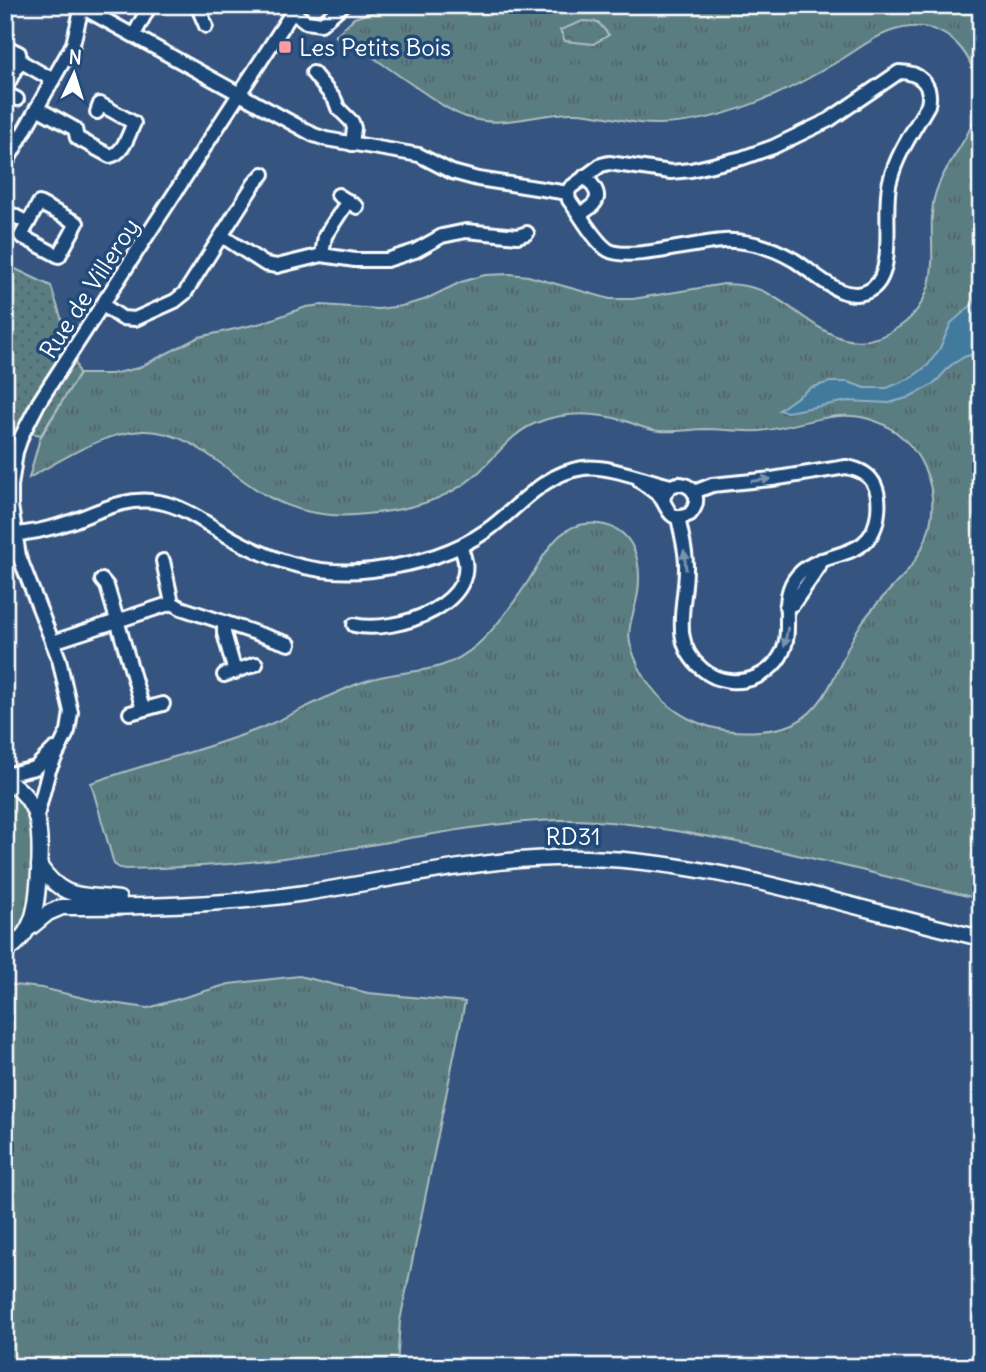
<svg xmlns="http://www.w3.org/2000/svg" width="986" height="1372" font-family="Delius,sans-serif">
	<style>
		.grass { fill: url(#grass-tufts); stroke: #acbec0; stroke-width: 2 }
		.forest { fill: url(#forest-crowns); stroke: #acbec0; stroke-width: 2 }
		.park { fill: url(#park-dots); stroke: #acbec0; stroke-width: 2 }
		.water { fill: #427a9e; stroke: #8eafc5; stroke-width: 2 }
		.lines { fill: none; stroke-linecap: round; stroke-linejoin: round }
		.minor-casing { stroke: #fff; stroke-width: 18 }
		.major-casing { stroke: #fff; stroke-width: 19 }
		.minor { stroke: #1f4a7a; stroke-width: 12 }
		.major { stroke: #1f4a7a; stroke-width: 14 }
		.oneway { fill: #7992af }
		.poi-dot { fill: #ff9aa2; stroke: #1f4a7a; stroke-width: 2.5 }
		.labels { text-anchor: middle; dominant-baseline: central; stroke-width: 7; stroke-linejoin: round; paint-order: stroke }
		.poi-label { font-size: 24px; fill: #fff; stroke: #1f4a7a; text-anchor: start }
		.street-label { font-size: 24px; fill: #fff; stroke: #1f4a7a }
	</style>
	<defs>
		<pattern id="grass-tufts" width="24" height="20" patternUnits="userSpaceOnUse" patternTransform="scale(1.75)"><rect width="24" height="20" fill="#5a7d82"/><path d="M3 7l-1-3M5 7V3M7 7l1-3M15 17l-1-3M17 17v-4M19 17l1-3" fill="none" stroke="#536467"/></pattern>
		<pattern id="forest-crowns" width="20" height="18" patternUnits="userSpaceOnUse" patternTransform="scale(1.75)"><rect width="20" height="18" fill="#5a7d82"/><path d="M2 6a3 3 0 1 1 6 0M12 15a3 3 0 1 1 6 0" fill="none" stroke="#536467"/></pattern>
		<pattern id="park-dots" width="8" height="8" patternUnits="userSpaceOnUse" patternTransform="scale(1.75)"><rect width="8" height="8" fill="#5a7d82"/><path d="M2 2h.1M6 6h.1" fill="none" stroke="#536467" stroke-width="1.8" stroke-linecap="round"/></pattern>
	</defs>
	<rect width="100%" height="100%" fill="#355580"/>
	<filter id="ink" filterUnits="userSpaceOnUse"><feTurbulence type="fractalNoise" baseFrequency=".0143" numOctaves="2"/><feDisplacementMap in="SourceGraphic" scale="14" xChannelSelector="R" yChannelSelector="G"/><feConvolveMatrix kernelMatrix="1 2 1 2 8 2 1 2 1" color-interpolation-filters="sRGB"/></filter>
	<g filter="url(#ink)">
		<g class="grass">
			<path d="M395 5H981V899C883 877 786 849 687 833 646 826 603 819 561 820 474 822 391 844 305 855 246 864 186 868 126 869L120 868 114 864 91 783C147 763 206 750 261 728 296 714 328 694 363 682 407 666 439 679 478 644 497 627 513 604 527 583 545 555 558 519 599 524 635 528 642 563 638 592 636 610 625 629 631 647 650 707 699 736 760 731 771 730 782 729 793 724 832 705 839 657 861 624 873 606 890 590 905 574 929 546 941 506 925 470 915 446 895 426 869 419 831 408 797 428 759 431 740 432 722 429 703 429 688 430 673 432 659 431 647 430 637 425 626 421 598 413 567 411 539 422 514 430 498 454 479 472 446 503 399 512 355 515 325 517 295 511 269 497 228 475 192 429 142 431 102 433 63 459 29 478L40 438 79 374H112L138 368 199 337 262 323 306 307 322 305 378 309 402 306 424 300 461 282 485 275 510 274 528 276 610 299H633L724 284C740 284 754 286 769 294 813 318 844 364 899 327 914 317 924 302 929 285 936 258 929 231 933 204 939 166 974 140 977 103 981 63 953 23 910 27 884 29 863 46 842 59 820 72 798 85 775 95 733 113 686 128 639 123 616 120 594 112 570 113 535 114 501 129 466 117 451 112 439 103 426 94 400 77 375 58 349 41L335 36 354 18Z"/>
			<path d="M5 787 23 800 37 832 32 906 25 925 5 946Z"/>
			<path d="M299 976 368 993 465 1002 400 1321 397 1367H5V984L42 988 96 1001 148 1008 229 984Z"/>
		</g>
		<path class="forest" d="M583 21 598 22 609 35 593 44 565 41 560 30Z"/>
		<path class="park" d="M5 264 51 286 79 374 41 435 5 429Z"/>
		<path class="water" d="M981 297V352L964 357 950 366 934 384 907 398 889 403 848 401 787 412 779 410 810 388 830 382H848L865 388H887L911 378 928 365 940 348 951 323Z"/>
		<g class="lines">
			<defs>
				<g id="minor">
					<path d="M78 5 314 135 326 139 419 155 452 172 478 179 568 193"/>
					<path d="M197 5 206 26"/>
					<path d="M293 12 306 22 321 24 343 5"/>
					<path d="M134 35 150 5"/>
					<path d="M5 46 19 53 20 61 5 89"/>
					<path d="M20 61 53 80"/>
					<path d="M899 72C919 72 933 84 928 105 914 130 897 153 890 181 882 209 897 269 873 288 847 308 815 273 794 260 782 253 768 247 755 244 745 242 734 240 723 241 698 242 627 262 608 250 594 241 580 214 569 200L568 193 570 188 601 165 609 163 671 172 691 170 742 158 773 147 829 120Z"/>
					<path d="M313 73 335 100 338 108 352 122 354 128 352 144"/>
					<path d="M5 93 17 99"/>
					<path d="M37 108 75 129 77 138 110 156C124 153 128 135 134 123L100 104 97 112"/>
					<path d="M5 165 73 44 82 7"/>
					<path d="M338 195 357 207"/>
					<path d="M39 203 77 223 59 256 21 236Z"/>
					<path d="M5 211 28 223"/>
					<path d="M580 214C603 201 601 194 585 176"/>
					<path d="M222 236 265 264 277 266 322 255 355 260H387L415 251 442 236 466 231 518 236 527 233"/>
					<path d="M322 255 325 236 348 201"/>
					<path d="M103 305 122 318 135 319 175 301 185 293 254 184 263 174"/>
					<path d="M640 481C647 487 659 493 663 501 670 514 673 522 690 514 712 489 668 468 663 501"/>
					<path d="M678 517C681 534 687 552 686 569 686 605 669 642 702 669 710 676 720 680 730 681 748 683 766 675 777 661 797 636 778 606 794 580 817 545 873 567 878 512 879 503 879 495 875 486 870 474 858 469 846 467L772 479 712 485 694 492"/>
					<path d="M5 535C28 534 51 529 73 521 102 510 127 496 159 502 182 506 201 520 221 532 268 560 315 577 372 570 412 565 453 554 486 531 518 509 541 474 583 468 609 465 644 480 671 486"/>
					<path d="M163 561 172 603 181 608 289 644"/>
					<path d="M102 580 107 586 143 709"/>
					<path d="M786 607 793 604 819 567 821 560"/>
					<path d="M224 623V633L235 672"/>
					<path d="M354 625C395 635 489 602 460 547"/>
					<path d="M53 642 172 603"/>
					<path d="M224 675 256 664"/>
					<path d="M130 713 163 704"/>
					<path d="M5 775 35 768 54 749"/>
					<path d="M37 816 49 770 68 731 71 712 59 659 19 556 11 506V486L16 452 22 435 39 402 297 5"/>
				</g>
				<g id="major">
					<path d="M5 780C42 799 41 835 39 871 37 904 36 933 5 952"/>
					<path d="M39 865C63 901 81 894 119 899"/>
					<path d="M31 927 48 913 62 907C143 907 224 905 305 893 398 879 492 855 588 858 722 862 850 908 981 938"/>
				</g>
			</defs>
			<use href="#minor" class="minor-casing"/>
			<use href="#major" class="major-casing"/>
			<use href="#minor" class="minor"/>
			<use href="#major" class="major"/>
		</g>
		<defs><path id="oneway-solid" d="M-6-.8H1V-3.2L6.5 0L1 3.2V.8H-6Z" transform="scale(1.75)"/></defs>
		<g class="oneway">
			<use href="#oneway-solid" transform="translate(761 480) rotate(-7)"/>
			<use href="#oneway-solid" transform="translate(685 560) rotate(-96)"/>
			<use href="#oneway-solid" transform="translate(786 637) rotate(100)"/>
		</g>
	</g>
	<rect class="poi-dot" x="278" y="40" width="14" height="14" rx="3.5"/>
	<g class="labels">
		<g class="poi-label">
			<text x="299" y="47">Les Petits Bois</text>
		</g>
		<g class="street-label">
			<text transform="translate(89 288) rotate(-57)">Rue de Villeroy</text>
			<text x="573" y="836">RD31</text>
		</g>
	</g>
	<rect width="986" height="1372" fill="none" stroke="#1f4a7a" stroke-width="28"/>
	<rect x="14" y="14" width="958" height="1344" fill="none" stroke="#fff" stroke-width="2.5" filter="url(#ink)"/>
	<g transform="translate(74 74) rotate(4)" stroke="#1f4a7a" stroke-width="5" paint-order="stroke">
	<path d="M0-5L12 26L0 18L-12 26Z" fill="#ffffff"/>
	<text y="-10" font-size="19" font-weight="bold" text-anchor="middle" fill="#ffffff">N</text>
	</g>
</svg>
